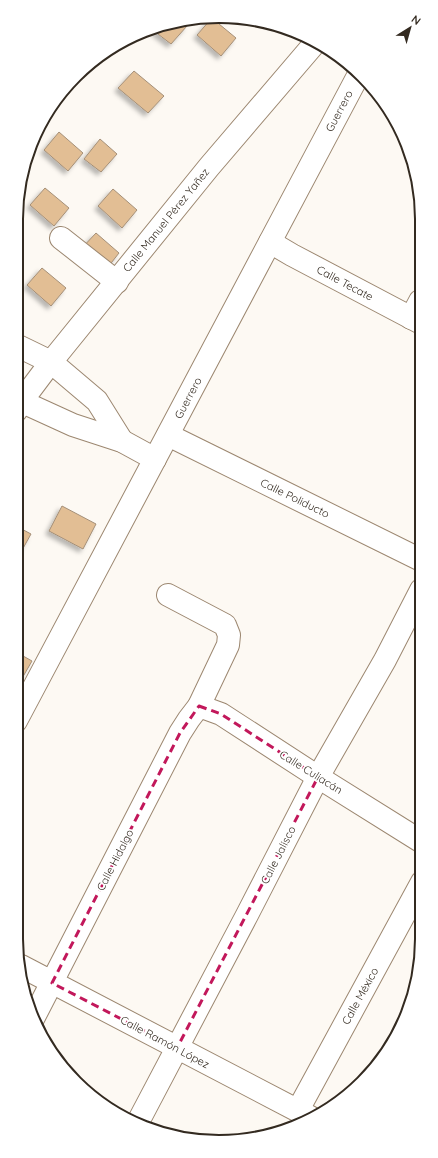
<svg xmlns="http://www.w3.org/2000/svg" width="438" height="1158" font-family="Quicksand,sans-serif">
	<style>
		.building { fill: #e2be94; stroke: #a48f78; filter: url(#shadow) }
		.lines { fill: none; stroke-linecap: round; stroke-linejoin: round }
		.minor-casing { stroke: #9c8770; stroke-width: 24 }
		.major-casing { stroke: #9c8770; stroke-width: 24 }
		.minor { stroke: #fff; stroke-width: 22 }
		.major { stroke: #fff; stroke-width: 22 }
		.marked { fill: none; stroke: #c2185b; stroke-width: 3; stroke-dasharray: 8 5; stroke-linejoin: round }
		.labels { text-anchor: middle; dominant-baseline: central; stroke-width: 3.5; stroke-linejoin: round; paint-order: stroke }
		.street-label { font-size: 11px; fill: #332a20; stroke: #fff }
		.rim { fill: none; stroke: #332a20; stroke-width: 2 }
	</style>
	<defs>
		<filter id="shadow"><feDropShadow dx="-3.5" dy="3.5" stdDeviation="2" flood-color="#0004"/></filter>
	</defs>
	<rect width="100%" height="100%" fill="#fdf9f3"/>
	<g class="building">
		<path d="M211 19H213L236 38 221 56 197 35Z"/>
		<path d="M182 21 187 26 171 44 154 31Z"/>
		<path d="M134 71 164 96 148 113 118 88Z"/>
		<path d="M59 132 83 153 68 171 44 150Z"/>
		<path d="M100 139 117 154 101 172 84 159Z"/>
		<path d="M45 188 69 208 54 226 30 205Z"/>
		<path d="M113 189 137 210 122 228 98 206Z"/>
		<path d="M96 233 119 253 104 272 80 250Z"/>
		<path d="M42 268 66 288 51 306 27 285Z"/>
		<path d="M62 506 96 524 83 549 49 531Z"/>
		<path d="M16 526 31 534 16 561Z"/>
		<path d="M16 652 32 661 17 687 16 686Z"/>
	</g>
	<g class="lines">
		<defs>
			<g id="minor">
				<path d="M61 238 117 282"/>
				<path d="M270 242 292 255 421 323"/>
				<path d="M411 318 420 301"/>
				<path d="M16 345 51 362 97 401 122 441"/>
				<path d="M16 399 73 425 122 441 155 459"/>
				<path d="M16 411 21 402 51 362 209 167 315 43"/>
				<path d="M168 435 421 560"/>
				<path d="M199 706 221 714 318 777 422 842"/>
				<path d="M21 966 310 1117"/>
				<path d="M34 1017 180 733 189 719 199 706 228 645 229 635 225 625 168 595"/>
				<path d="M298 1110 422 882"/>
				<path d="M138 1122 247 915 318 777 385 660 421 590"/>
			</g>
			<path id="major" d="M16 721 359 74"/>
		</defs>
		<use href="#minor" class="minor-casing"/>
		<use href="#major" class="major-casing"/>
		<use href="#minor" class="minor"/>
		<use href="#major" class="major"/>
	</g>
	<path class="marked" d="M199 706 221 714 318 777 177 1048 52 983 180 733Z"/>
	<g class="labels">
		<g class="street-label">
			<text transform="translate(339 111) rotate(-62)">Guerrero</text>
			<text transform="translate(166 220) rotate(-51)">Calle Manuel Pérez Yañez</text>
			<text transform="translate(345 283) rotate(28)">Calle Tecate</text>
			<text transform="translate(188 398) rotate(-62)">Guerrero</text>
			<text transform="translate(295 498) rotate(26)">Calle Poliducto</text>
			<text transform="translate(311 772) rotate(32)">Calle Culiacán</text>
			<text transform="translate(278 855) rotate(-63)">Calle Jalisco</text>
			<text transform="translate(115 860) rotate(-63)">Calle Hidalgo</text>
			<text transform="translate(360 996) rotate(-61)">Calle México</text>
			<text transform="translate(165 1042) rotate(28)">Calle Ramón López</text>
		</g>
	</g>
	<path d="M0 0H438V1158H0ZM219 23H219A196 196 0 0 1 415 219V939A196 196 0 0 1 219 1135H219A196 196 0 0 1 23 939V219A196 196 0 0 1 219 23Z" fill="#fff" fill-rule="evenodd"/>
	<path class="rim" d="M219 23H219A196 196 0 0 1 415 219V939A196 196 0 0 1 219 1135H219A196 196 0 0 1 23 939V219A196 196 0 0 1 219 23Z"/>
	<g transform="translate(410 28) rotate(37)" stroke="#ffffff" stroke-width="3" paint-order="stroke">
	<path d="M0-3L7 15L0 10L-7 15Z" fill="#332a20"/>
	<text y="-6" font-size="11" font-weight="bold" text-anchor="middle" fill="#332a20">N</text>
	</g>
</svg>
